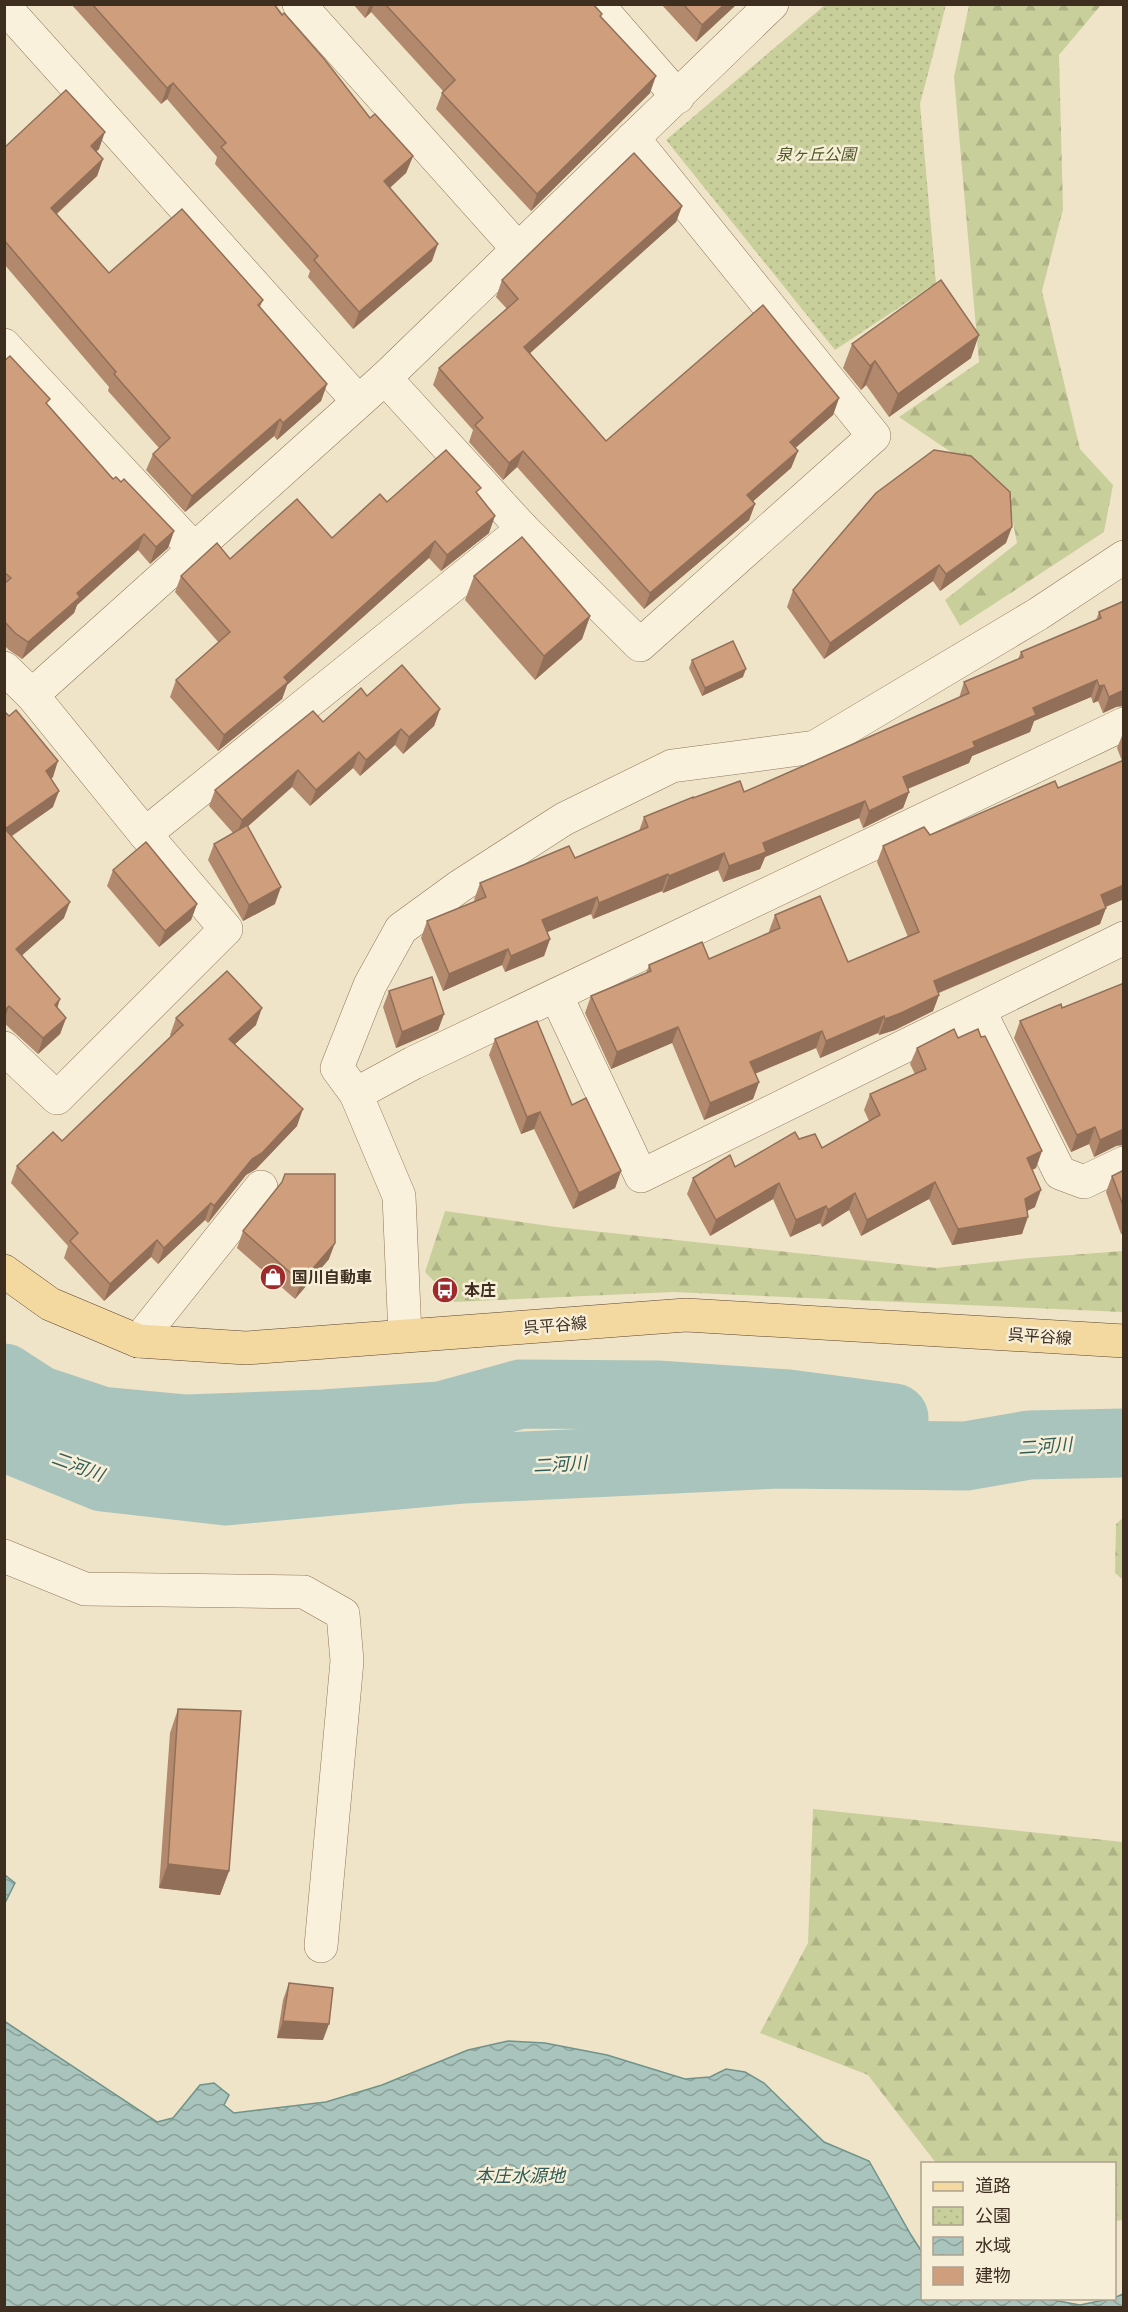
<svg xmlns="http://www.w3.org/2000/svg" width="1128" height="2312" font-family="'IBM Plex Serif','Noto Sans JP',serif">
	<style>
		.forest { fill: url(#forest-firs) }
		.park { fill: url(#park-dots) }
		.water { fill: url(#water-waves); stroke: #6f938a; stroke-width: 1.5 }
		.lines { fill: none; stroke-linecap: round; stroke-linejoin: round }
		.river { stroke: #a9c4bc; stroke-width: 69 }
		.minor-casing { stroke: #8d765c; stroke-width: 34 }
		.major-casing { stroke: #5b4430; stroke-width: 34 }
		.minor { stroke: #faf1dc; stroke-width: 33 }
		.major { stroke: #f3d9a0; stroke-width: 33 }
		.wall { fill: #b2896c }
		.shaded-wall { fill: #916f58 }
		.building { fill: #cf9f7d; stroke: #916f58; stroke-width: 1.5 }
		.labels { text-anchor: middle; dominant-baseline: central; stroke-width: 5; stroke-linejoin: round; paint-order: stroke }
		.park-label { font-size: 16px; font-style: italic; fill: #4d5a26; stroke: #f7eed8 }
		.poi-label { font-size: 16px; font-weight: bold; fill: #3d2e20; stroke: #f7eed8; text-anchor: start }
		.street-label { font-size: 16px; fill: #3d2e20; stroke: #f7eed8 }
		.water-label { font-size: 18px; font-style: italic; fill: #2f5d5a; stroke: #f7eed8 }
	</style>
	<defs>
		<pattern id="forest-firs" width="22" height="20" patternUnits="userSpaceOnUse" patternTransform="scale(1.5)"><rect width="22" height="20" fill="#c9cf9b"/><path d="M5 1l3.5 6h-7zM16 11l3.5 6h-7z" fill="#aeb285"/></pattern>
		<pattern id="park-dots" width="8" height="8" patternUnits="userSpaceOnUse" patternTransform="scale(1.5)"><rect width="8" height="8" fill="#c9cf9b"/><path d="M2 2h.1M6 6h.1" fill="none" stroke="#aeb285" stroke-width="1.8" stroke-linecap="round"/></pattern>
		<pattern id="water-waves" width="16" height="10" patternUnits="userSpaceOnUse" patternTransform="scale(1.5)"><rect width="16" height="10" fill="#a9c4bc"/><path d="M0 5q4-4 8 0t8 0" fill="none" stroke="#8ba098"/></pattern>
	</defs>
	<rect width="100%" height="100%" fill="#f0e4c8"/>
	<g class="forest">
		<path d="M969 5H1101L1059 55 1063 209 1042 291 1080 449 1113 485 1104 532 960 626 945 600 1017 543 1007 490 899 417 979 362 954 77Z"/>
		<path d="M445 1211 556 1227 936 1268 1030 1258 1123 1251V1312L673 1292 454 1302 425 1272Z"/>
		<path d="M1123 1518V1580L1115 1573 1116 1524Z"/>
		<path d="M813 1809 1123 1842V2220L1115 2221 1114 2164 936 2163 868 2075 760 2033 808 1943Z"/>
	</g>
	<path class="park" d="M825 5H946L920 104 936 283 835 350 666 140Z"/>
	<g class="water">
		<path d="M5 1875 15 1883 5 1903Z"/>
		<path d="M4 2021 157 2122 173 2118 200 2085 214 2083 229 2095 224 2105 234 2113 326 2102 382 2085 468 2050 508 2041 545 2043 607 2055 685 2079 710 2077 726 2069 745 2072 764 2083 824 2142 869 2161 911 2235 922 2252V2298H1042L1080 2305 1114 2298 1123 2294V2307H5Z"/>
	</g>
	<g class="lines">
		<g class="river">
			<path d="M4 1378 38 1400 101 1421 186 1429 324 1424 441 1416 521 1394 657 1395 788 1404 894 1418"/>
			<path d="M4 1437 103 1477 226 1491 464 1469 779 1454 966 1456 1029 1445 1124 1443"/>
		</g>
		<defs>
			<g id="minor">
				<path d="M299 4 518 249"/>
				<path d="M597 4 678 97"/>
				<path d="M4 6 358 401"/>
				<path d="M4 345 194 549"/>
				<path d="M385 378 523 529 640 645 874 436 633 138"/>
				<path d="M4 668 32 695 145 834 523 529"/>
				<path d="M32 695 385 378 772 4"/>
				<path d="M556 995 641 1176 1124 938"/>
				<path d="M979 1010 1060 1173 1084 1182 1124 1163"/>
				<path d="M4 1048 57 1098 226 929 145 834"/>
				<path d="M356 1094 413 1063 1124 724"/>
				<path d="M405 1335 399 1196 356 1094 337 1068 370 985 401 929 460 886 564 819 672 766 815 747 1038 614 1124 557"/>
				<path d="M138 1341 261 1187"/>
				<path d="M4 1556 85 1589 304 1592 343 1614 347 1661 321 1946"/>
			</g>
			<path id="major" d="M4 1271 50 1304 138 1341 246 1348 686 1315 1124 1341"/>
		</defs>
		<use href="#minor" class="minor-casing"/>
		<use href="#major" class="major-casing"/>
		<use href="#minor" class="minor"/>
		<use href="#major" class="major"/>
	</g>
	<g class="wall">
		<path d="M71 4H274L370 118 413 156 406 173 390 188 432 261 353 329 308 277 310 271 215 164 217 157 167 99 161 104Z"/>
		<path d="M353 4H593L602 14 601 16 650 93 531 211 436 109 442 93 443 91 371 12 365 18Z"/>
		<path d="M661 4H737L696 42Z"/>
		<path d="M4 148 99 149 96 151 103 159 97 176 57 214 109 273 263 300 260 307 327 384 321 401 277 440 274 436 185 512 146 470 153 454 159 448 108 391 109 387 4 264Z"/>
		<path d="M682 206 676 222 530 353 606 441 839 398 833 415 795 448 798 451 791 468 753 501 755 504 749 520 644 609 517 467 503 480 469 442 473 430 433 385 439 368 507 309 496 297 502 280Z"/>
		<path d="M852 344 971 358 889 417 866 385 861 390 843 368Z"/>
		<path d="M4 361 48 405 113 479 121 482 174 531 168 548 150 564 138 550 77 605 74 613 22 659 9 650 4 645Z"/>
		<path d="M478 495 489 533 441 571 429 558 287 685 282 699 218 751 170 697 176 680 219 643 175 592 181 576 230 559 332 538 387 502Z"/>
		<path d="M1006 543 940 591 933 581 824 659 787 607 793 590Z"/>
		<path d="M474 576 590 616 582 639 535 680 465 600Z"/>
		<path d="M1124 601 1116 707 1103 713 1098 701 1093 703 1091 697 1034 721 1030 732 972 756 969 763 908 789 909 792 903 808 863 828 859 818 765 857 760 869 723 882 718 870 663 893 662 891 593 919 591 914 547 932 550 939 544 956 505 972 502 965 443 991 421 938 427 921 475 901 474 900 480 883 575 858 639 831 644 817 693 798 744 792 959 698 964 682 1018 659 1021 652 1096 620 1099 612Z"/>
		<path d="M692 660 743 677 702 696 689 668Z"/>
		<path d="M367 696 440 709 434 726 403 754 395 745 360 776 353 768 310 806 292 787 248 826 275 904 243 921 208 860 214 844 233 833 209 806 215 790 323 722Z"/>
		<path d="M4 711 53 777 51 778 53 807 12 836 64 918 21 956 57 1008 66 1018 60 1034 38 1054 4 1023Z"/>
		<path d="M1124 731V899L1106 907 1100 924 939 993V995L933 1011 895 1030 879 1035 878 1033 820 1058 816 1048 755 1074 759 1082 753 1099 704 1120 672 1043 611 1069 585 1013 591 996 646 973 649 965 709 959 769 933V931L775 915 848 962 908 937 877 862 883 846 930 835 1058 788 1122 761 1117 748Z"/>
		<path d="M113 870 197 904 191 920 159 947 107 886Z"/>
		<path d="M389 991 444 1014 438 1030 396 1048 383 1007Z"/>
		<path d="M1062 1008 1116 1146 1094 1157 1089 1144 1071 1152 1014 1038 1020 1021Z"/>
		<path d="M176 1018 256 1025 235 1044 297 1126 256 1169 246 1175 208 1223 205 1220 158 1264 151 1257 104 1301 64 1258 68 1246 11 1183 17 1166 62 1141 171 1036 170 1035Z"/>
		<path d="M958 1038 1036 1168 1032 1170 1035 1207 1027 1211 1022 1234 952 1245 929 1199 861 1236 849 1210 822 1227 820 1223 790 1237 773 1199 710 1236 687 1194 693 1178 735 1167 799 1139 822 1148 869 1121 864 1110 870 1094 915 1074 910 1064 917 1048Z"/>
		<path d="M495 1039 572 1105 621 1171 615 1188 573 1209 534 1129 521 1134 489 1055Z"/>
		<path d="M1124 1170V1234H1121L1106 1192 1112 1176Z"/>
		<path d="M243 1231 329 1259 295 1299 237 1248Z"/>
		<path d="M178 1709 229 1871 220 1895 159 1888 170 1733Z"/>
		<path d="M289 1983 323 2040 277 2038 283 2000Z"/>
	</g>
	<g class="shaded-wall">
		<path d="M370 4H374L371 12 365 18Z"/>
		<path d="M725 4H737L696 42 702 25Z"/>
		<path d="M656 76 650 93 531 211 537 194Z"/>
		<path d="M173 83 167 99 161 104 167 88Z"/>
		<path d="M105 132 99 149 85 162 91 146Z"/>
		<path d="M413 156 406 173 378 198 384 181Z"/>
		<path d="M103 159 97 176 45 224 51 208Z"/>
		<path d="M682 206 676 222 518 364 524 347Z"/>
		<path d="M438 244 432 261 353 329 359 312Z"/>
		<path d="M979 335 971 358 889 417 898 394Z"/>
		<path d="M875 361 866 385 861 390 870 366Z"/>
		<path d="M327 384 321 401 277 440 283 423Z"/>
		<path d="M839 398 833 415 784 458 790 442Z"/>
		<path d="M280 419 274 436 185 512 192 496Z"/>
		<path d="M523 451 517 467 503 480 509 463Z"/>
		<path d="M798 451 791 468 741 512 747 495Z"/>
		<path d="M755 504 749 520 644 609 650 593Z"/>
		<path d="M495 516 489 533 441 571 447 555Z"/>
		<path d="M1012 527 1006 543 940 591 946 574Z"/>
		<path d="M174 531 168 548 150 564 156 547Z"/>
		<path d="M144 534 138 550 77 605 74 613 22 659 28 642 77 593Z"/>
		<path d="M435 541 429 558 287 685 282 699 218 751 224 735 284 677Z"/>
		<path d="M939 565 933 581 824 659 830 643Z"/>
		<path d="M590 616 582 639 535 680 544 656Z"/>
		<path d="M746 669 743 677 702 696 705 688Z"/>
		<path d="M1097 680 1091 697 1034 721 1030 732 972 756 969 763 897 793 903 777 973 742 1033 708Z"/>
		<path d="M1104 685 1098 701 1093 703 1099 686Z"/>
		<path d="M1124 690V706L1116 707 1103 713 1109 697Z"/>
		<path d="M440 709 434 726 403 754 409 737Z"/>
		<path d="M401 729 395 745 360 776 366 760Z"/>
		<path d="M359 752 353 768 310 806 316 790Z"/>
		<path d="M58 761 53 777 40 788 46 771Z"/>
		<path d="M298 770 292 787 236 837 242 820Z"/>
		<path d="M59 791 53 807 4 841 5 829Z"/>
		<path d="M909 792 903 808 863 828 869 811Z"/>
		<path d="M865 801 859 818 765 857 760 869 723 882 729 866 763 843Z"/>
		<path d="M724 853 718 870 663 893 669 876Z"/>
		<path d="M668 874 662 891 593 919 599 903Z"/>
		<path d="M1124 885V899L1095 911 1101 895Z"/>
		<path d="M281 887 275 904 243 921 249 905Z"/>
		<path d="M597 897 591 914 536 937 542 920Z"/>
		<path d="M70 902 64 918 10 966 16 949Z"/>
		<path d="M197 904 191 920 159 947 165 931Z"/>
		<path d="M1106 908 1100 924 928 997 934 981Z"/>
		<path d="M550 939 544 956 505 972 511 956Z"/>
		<path d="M508 949 502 965 443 991 449 974Z"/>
		<path d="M939 995 933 1011 895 1030 879 1035 885 1019Z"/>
		<path d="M60 999 55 1016V1005Z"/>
		<path d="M9 1006 4 1020V1011Z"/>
		<path d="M262 1008 256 1025 223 1055 229 1039Z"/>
		<path d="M444 1014 438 1030 396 1048 402 1032Z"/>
		<path d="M884 1016 878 1033 820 1058 826 1041Z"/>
		<path d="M66 1018 60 1034 38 1054 43 1038Z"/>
		<path d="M678 1027 672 1043 611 1069 617 1052Z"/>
		<path d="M822 1031 816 1048 744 1078 750 1062Z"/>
		<path d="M759 1082 753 1099 704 1120 710 1103Z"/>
		<path d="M303 1109 297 1126 256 1169 246 1175 208 1223 214 1206 252 1159Z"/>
		<path d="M540 1112 534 1129 521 1134 527 1117Z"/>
		<path d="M1095 1127 1089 1144 1071 1152 1077 1135Z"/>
		<path d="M1124 1129V1145L1116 1146 1094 1157 1100 1140Z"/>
		<path d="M1042 1151 1036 1168 1021 1175 1027 1158Z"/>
		<path d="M621 1171 615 1188 573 1209 579 1193Z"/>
		<path d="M935 1182 929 1199 861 1236 867 1220Z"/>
		<path d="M779 1183 773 1199 710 1236 716 1220Z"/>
		<path d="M1041 1190 1035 1207 1019 1215 1025 1199Z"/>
		<path d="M855 1193 849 1210 822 1227 828 1210Z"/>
		<path d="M211 1203 205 1220 158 1264 164 1248Z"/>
		<path d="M826 1206 820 1223 790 1237 796 1220Z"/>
		<path d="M1028 1217 1022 1234 952 1245 958 1229Z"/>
		<path d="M157 1240 151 1257 104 1301 110 1284Z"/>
		<path d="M335 1243 329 1259 295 1299 301 1282Z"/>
		<path d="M168 1864 229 1871 220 1895 159 1888Z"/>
		<path d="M283 2021 329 2024 323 2040 277 2038Z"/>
	</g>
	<g class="building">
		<path d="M92 4H274L282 15 284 13 325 60 370 118 375 114 413 156 384 181 438 244 359 312 314 260 318 256 221 147 226 143 173 83 167 88Z"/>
		<path d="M385 4H593L602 14 600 16 656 76 537 194 442 93 455 80Z"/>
		<path d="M683 4H725L702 25Z"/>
		<path d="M66 90 105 132 91 146 103 159 51 208 109 273 182 209 263 300 258 305 327 384 283 423 280 419 192 496 153 454 170 438 114 374 116 372 4 240V148Z"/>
		<path d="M634 153 682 206 524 347 606 441 763 305 839 398 790 442 798 451 747 495 755 504 650 593 523 451 509 463 475 425 483 418 439 368 518 299 502 280Z"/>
		<path d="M941 280 979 335 898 394 875 361 870 366 852 344Z"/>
		<path d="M10 356 50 399 46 403 113 479 116 477 121 482 124 479 174 531 156 547 144 534 77 593 80 597 28 642 15 633 4 621V584L11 578 4 572V361Z"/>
		<path d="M446 450 481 488 476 492 495 516 447 555 435 541 284 677 288 682 224 735 176 680 230 632 181 576 217 543 230 559 297 499 332 538 380 494 387 502Z"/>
		<path d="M934 450 971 456 1010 492 1012 527 946 574 939 565 830 643 793 590 876 493Z"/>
		<path d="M522 537 590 616 544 656 474 576Z"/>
		<path d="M1124 601V690L1109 697 1104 685 1099 686 1097 680 1033 708 1036 715 973 742 975 747 903 777 909 792 869 811 865 801 763 843 766 852 729 866 724 853 669 876 668 874 599 903 597 897 542 920 550 939 511 956 508 949 449 974 427 921 486 897 480 883 569 846 575 858 648 827 644 817 693 797V798L740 781 744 792 969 693 964 682 1023 657 1021 652 1101 618 1099 612Z"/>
		<path d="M733 641 746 669 705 688 692 660Z"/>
		<path d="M402 665 440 709 409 737 401 729 366 760 359 752 316 790 298 770 242 820 215 790 313 711 323 722 361 688 367 696Z"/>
		<path d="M16 710 58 761 46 771 59 791 5 829 70 902 16 949 60 999 55 1005 66 1018 43 1038 9 1006 4 1011V711L9 716Z"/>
		<path d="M1124 760V885L1101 895 1106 908 934 981 939 995 901 1013 885 1019 884 1016 826 1041 822 1031 750 1062 759 1082 710 1103 678 1027 617 1052 591 996 651 971 649 965 702 942 709 959 780 928 775 915 820 896 848 962 919 932 883 846 924 827 930 835 1055 781 1058 788Z"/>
		<path d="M247 825 281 887 249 905 214 844Z"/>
		<path d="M146 842 197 904 165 931 113 870Z"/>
		<path d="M227 971 262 1008 229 1039 303 1109 262 1153 252 1159 214 1206 211 1203 164 1248 157 1240 110 1284 70 1241 78 1233 17 1166 53 1132 62 1141 183 1025 176 1018Z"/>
		<path d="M432 977 444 1014 402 1032 389 991Z"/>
		<path d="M1124 983V1129L1100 1140 1095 1127 1077 1135 1020 1021 1061 1004 1062 1008Z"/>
		<path d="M537 1021 572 1105 586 1098 621 1171 579 1193 540 1112 527 1117 495 1039Z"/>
		<path d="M954 1029 958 1038 978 1029 981 1037 985 1036 1042 1151 1027 1158 1041 1190 1025 1199 1028 1217 958 1229 935 1182 867 1220 855 1193 828 1210 826 1206 796 1220 779 1183 716 1220 693 1178 730 1155 735 1167 795 1132 799 1139 815 1134 822 1148 880 1115 870 1094 926 1069 917 1048Z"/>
		<path d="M1124 1170V1208L1112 1176Z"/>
		<path d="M285 1174H335V1243L301 1282 243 1231 282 1182Z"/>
		<path d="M178 1709 241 1711 229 1871 168 1864Z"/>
		<path d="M289 1983 333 1988 329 2024 283 2021Z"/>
	</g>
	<defs>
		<symbol id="shop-disc" viewBox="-11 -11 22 22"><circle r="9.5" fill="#9e2a2b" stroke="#f7eed8"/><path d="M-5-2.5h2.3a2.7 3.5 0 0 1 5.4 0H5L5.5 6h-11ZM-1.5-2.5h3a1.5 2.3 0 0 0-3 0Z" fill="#fff"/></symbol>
		<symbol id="bus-disc" viewBox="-11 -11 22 22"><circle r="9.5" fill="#9e2a2b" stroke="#f7eed8"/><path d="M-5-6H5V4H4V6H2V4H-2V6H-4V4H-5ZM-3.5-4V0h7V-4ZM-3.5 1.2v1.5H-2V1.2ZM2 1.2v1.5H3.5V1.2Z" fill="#fff"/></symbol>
	</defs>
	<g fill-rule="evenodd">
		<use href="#shop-disc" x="258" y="1262" width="30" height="30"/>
		<use href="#bus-disc" x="430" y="1275" width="30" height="30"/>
	</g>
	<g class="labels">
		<g class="park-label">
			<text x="816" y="154">泉ヶ丘公園</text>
		</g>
		<g class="poi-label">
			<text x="292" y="1277">国川自動車</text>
			<text x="464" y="1290">本庄</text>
		</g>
		<g class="street-label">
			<text transform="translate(555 1325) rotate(-5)">呉平谷線</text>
			<text transform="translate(1040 1336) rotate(4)">呉平谷線</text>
		</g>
		<g class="water-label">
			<text transform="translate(1045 1446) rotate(-4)">二河川</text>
			<text transform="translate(560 1464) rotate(-3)">二河川</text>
			<text transform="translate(78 1466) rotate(20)">二河川</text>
			<text x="520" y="2175">本庄水源地</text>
		</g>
	</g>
	<rect width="1128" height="2312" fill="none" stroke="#3d2e20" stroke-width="12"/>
	<rect x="921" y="2162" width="195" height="138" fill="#f7eed8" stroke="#ada18e" stroke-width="1.5"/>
	<rect x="933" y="2182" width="30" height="9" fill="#f3d9a0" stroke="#ada18e" stroke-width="1.5"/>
	<text x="975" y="2192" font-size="18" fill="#3d2e20">道路</text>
	<rect x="933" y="2207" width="30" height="18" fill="url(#park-dots)" stroke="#ada18e" stroke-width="1.5"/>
	<text x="975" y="2222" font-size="18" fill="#3d2e20">公園</text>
	<rect x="933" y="2237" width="30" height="18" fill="url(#water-waves)" stroke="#ada18e" stroke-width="1.5"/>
	<text x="975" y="2252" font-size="18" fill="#3d2e20">水域</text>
	<rect x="933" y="2267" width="30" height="18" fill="#cf9f7d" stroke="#ada18e" stroke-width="1.5"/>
	<text x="975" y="2282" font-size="18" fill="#3d2e20">建物</text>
</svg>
